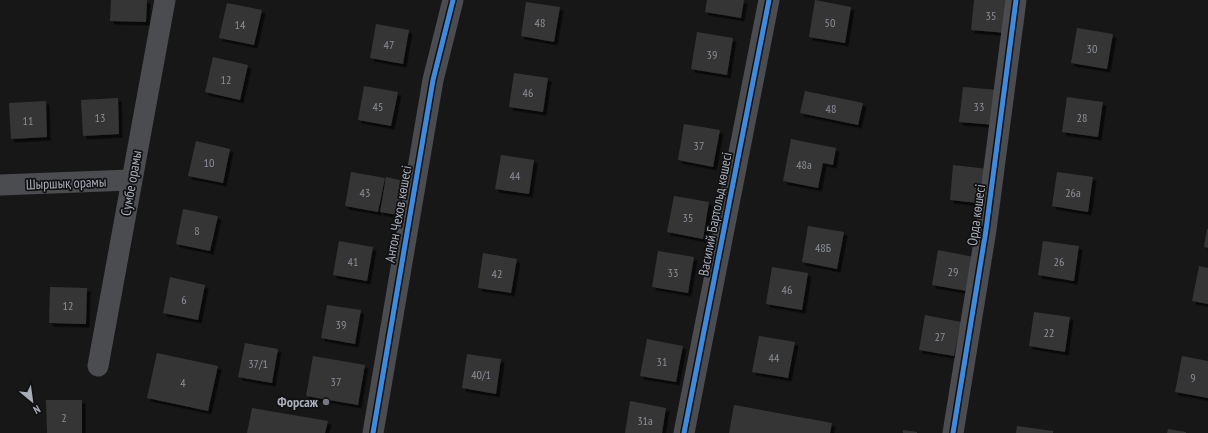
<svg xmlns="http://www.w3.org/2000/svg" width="1208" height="433" font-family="'PT Sans Narrow',sans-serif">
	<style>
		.building { fill: #353536; filter: url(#shadow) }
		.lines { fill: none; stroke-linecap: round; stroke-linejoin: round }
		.minor { stroke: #4b4c50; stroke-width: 21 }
		.cycleway-casing { stroke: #111113; stroke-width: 8 }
		.cycleway { stroke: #408adc; stroke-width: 5 }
		.poi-dot { fill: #757880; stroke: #111113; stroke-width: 1.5 }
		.labels { text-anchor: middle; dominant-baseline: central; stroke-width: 3.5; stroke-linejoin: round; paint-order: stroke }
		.number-label { font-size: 12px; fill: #8b8f98 }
		.street-label { font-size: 14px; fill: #a8adb8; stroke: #111113 }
		.poi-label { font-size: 14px; font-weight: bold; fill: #a8adb8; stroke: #111113; text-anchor: end }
	</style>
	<defs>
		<filter id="shadow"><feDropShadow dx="3.5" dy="3.5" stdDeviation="0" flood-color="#0009"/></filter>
	</defs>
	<rect width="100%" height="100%" fill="#171717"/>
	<g class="building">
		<path d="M111 0H147L146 22 110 21Z"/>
		<path d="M707 0H744L741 18 705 12Z"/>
		<path d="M815 0 851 7 845 43 809 37Z"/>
		<path d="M974 0H1010L1007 33 971 30Z"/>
		<path d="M526 2 560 7 554 42 521 36Z"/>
		<path d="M227 3 262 10 254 45 219 38Z"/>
		<path d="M376 24 409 30 403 64 370 58Z"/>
		<path d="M1077 28 1113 34 1107 69 1071 63Z"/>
		<path d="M697 32 733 38 727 75 691 69Z"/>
		<path d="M213 57 248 65 240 100 205 92Z"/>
		<path d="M514 73 548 78 543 112 509 107Z"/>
		<path d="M364 86 398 92 391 126 358 120Z"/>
		<path d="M963 87 999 90 996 125 959 122Z"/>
		<path d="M805 91 863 103 858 125 800 113Z"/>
		<path d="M1067 97 1103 102 1098 137 1062 132Z"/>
		<path d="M118 98 119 134 83 136 81 100Z"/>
		<path d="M46 101 47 137 11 139 9 103Z"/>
		<path d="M684 124 720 130 713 167 678 160Z"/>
		<path d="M791 139 836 148 833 165 823 163 818 188 783 181Z"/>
		<path d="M196 141 230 149 223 183 188 176Z"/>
		<path d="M501 155 534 160 529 194 495 189Z"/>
		<path d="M953 165 989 169 986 204 950 200Z"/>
		<path d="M351 172 385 178 378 212 345 206Z"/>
		<path d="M1057 172 1093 177 1088 212 1052 206Z"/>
		<path d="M386 177 404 181 398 215 380 212Z"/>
		<path d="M674 196 709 202 703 239 667 232Z"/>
		<path d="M183 209 218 216 210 251 176 244Z"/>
		<path d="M808 226 844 232 837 269 802 262Z"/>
		<path d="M1207 229H1208V248L1204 247Z"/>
		<path d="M339 241 373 247 367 281 333 275Z"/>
		<path d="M1043 241 1079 246 1074 281 1038 275Z"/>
		<path d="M938 250 974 257 967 291 932 285Z"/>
		<path d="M658 251 694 257 688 293 652 287Z"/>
		<path d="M483 253 517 259 511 293 478 288Z"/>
		<path d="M1199 266 1208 268V304L1192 301Z"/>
		<path d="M772 267 808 273 802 310 766 304Z"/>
		<path d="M170 277 205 285 198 320 163 313Z"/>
		<path d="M50 287 87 288 86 324 49 323Z"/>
		<path d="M327 305 361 310 355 344 321 338Z"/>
		<path d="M1034 312 1070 317 1065 352 1029 346Z"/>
		<path d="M925 315 961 322 954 356 919 350Z"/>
		<path d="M759 336 795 342 788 378 752 372Z"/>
		<path d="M647 339 683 346 676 382 640 376Z"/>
		<path d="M245 343 278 349 272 383 238 377Z"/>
		<path d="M157 353 218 366 208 411 147 398Z"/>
		<path d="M467 354 501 359 496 394 462 388Z"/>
		<path d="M313 356 365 365 358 405 306 396Z"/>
		<path d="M1182 356 1208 361V398L1175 392Z"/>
		<path d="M46 400H82V433H47Z"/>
		<path d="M630 401 666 408 662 433H625Z"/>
		<path d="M734 405 832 423 830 433H729Z"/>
		<path d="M252 408 328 421 325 433H247Z"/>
		<path d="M1017 426 1053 431V433H1016Z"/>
		<path d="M1168 429 1186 432V433H1167Z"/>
		<path d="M903 430 917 432V433H903Z"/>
	</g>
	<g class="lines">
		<g class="minor">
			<path d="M0 185 131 180"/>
			<path d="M98 366 165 0"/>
			<path d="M373 433 433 80 453 0"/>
			<path d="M684 433 769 0"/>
			<path d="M953 433 986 230 1016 0"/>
		</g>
		<defs>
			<g id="cycleway">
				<path d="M373 433 433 80 453 0"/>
				<path d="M684 433 769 0"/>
				<path d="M953 433 986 230 1016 0"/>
			</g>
		</defs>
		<use href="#cycleway" class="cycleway-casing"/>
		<use href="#cycleway" class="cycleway"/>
	</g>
	<circle class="poi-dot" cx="326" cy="402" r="4"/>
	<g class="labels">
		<g class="number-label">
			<text x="991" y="15">35</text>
			<text x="540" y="22">48</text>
			<text x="830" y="22">50</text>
			<text x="240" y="24">14</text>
			<text x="389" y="44">47</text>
			<text x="1092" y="48">30</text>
			<text x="712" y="54">39</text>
			<text x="226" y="79">12</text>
			<text x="528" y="92">46</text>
			<text x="378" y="106">45</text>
			<text x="979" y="106">33</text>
			<text x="831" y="108">48</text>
			<text x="100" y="117">13</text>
			<text x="1082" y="117">28</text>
			<text x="28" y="120">11</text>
			<text x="699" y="145">37</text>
			<text x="209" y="162">10</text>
			<text x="804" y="164">48а</text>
			<text x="515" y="175">44</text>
			<text x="365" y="192">43</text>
			<text x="1073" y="192">26а</text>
			<text x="688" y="217">35</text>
			<text x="197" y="230">8</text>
			<text x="823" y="247">48Б</text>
			<text x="353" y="261">41</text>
			<text x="1059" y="261">26</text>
			<text x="953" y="271">29</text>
			<text x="673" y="272">33</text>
			<text x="497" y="273">42</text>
			<text x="787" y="289">46</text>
			<text x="184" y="299">6</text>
			<text x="68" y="305">12</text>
			<text x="341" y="324">39</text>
			<text x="1049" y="332">22</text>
			<text x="940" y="336">27</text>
			<text x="774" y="357">44</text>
			<text x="662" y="361">31</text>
			<text x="258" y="363">37/1</text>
			<text x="481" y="374">40/1</text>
			<text x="1193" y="377">9</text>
			<text x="336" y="381">37</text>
			<text x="183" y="382">4</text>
			<text x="64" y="417">2</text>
			<text x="645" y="420">31а</text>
		</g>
		<g class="street-label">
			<text transform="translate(66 183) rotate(-2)">Шыршық орамы</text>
			<text transform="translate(131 183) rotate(-80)">Сумбе орамы</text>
			<text transform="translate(398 214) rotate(-80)">Антон Чехов көшесі</text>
			<text transform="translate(715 214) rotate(-79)">Василий Бартольд көшесі</text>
			<text transform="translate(976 215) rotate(-82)">Орда көшесі</text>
		</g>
		<g class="poi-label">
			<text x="318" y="402">Форсаж</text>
		</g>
	</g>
	<g transform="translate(32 401) rotate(151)" stroke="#111113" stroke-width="3" paint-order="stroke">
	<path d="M0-3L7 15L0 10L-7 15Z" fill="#a8adb8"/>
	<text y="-6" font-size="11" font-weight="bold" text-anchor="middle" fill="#a8adb8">N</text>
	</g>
</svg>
